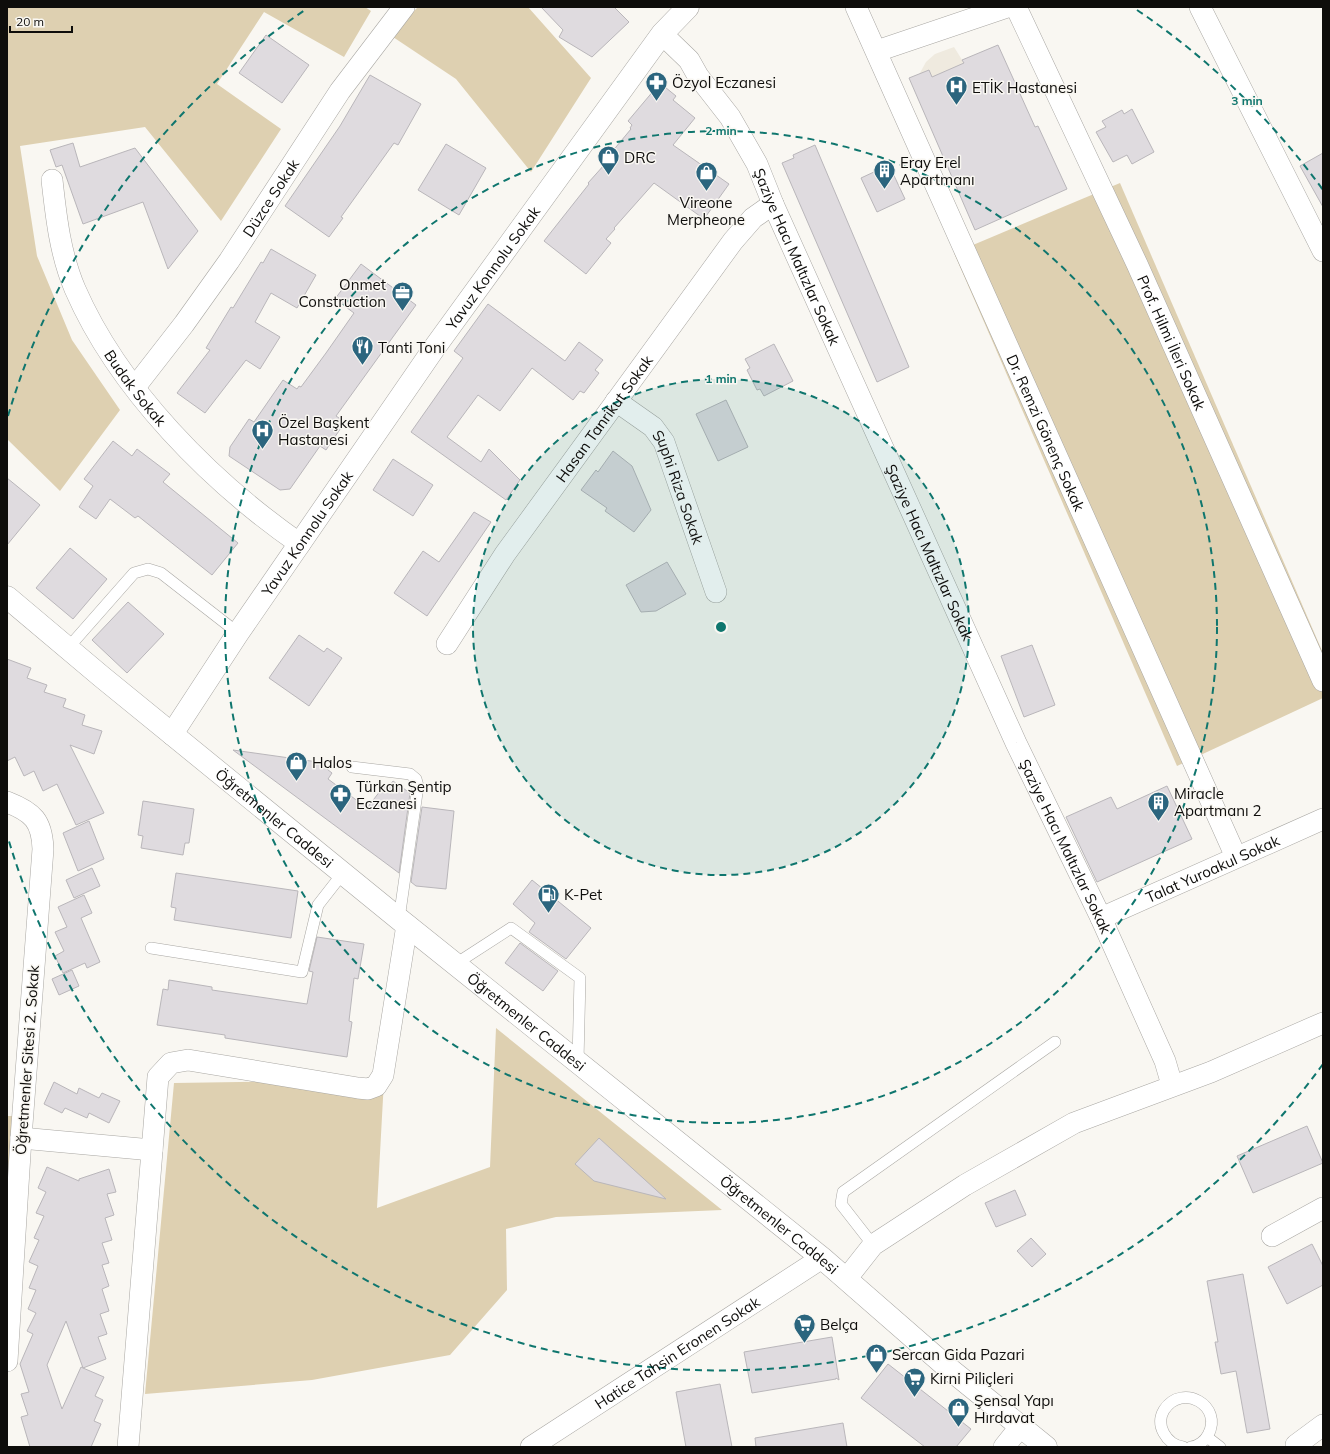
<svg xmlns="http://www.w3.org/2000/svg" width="1330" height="1454" font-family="Mulish,sans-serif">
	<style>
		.built { fill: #efeadf }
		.green { fill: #ded0b1 }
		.building { fill: #dfdbdf; stroke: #b9b6ba; fill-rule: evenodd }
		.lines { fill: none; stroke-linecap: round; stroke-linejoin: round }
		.lane-casing { stroke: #a9a7a3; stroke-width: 12 }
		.street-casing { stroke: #a9a7a3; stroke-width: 22 }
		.secondary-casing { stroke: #a9a7a3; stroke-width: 23 }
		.lane { stroke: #fff; stroke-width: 11 }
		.street { stroke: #fff; stroke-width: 21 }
		.secondary { stroke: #fff; stroke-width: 22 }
		.ring { fill: none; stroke: #0f766e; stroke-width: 2; stroke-dasharray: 7 5 }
		.labels { text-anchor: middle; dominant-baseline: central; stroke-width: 3; stroke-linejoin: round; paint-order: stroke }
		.poi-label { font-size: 15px; fill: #0e0d0b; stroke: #f9f7f2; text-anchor: start }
		.street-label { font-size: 15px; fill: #0e0d0b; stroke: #f9f7f2 }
		.centre { fill: #0f766e; stroke: #f9f7f2; stroke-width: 2 }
		.ring-label { font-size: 12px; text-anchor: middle; font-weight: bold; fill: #0f766e; stroke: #f9f7f2; stroke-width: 3; stroke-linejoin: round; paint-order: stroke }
	</style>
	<rect width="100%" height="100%" fill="#f9f7f2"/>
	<path class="built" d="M954 47 979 87 915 82 926 62 935 54Z"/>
	<g class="green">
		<path d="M7 7H365L371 11 344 57 264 12 217 84 281 129 221 221 145 127 20 146 37 256 72 340 120 410 60 491 7 439Z"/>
		<path d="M418 7H528L591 78 531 172 456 79 390 35Z"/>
		<path d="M1120 183 1323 653V698L1177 766 954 253Z"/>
		<path d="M496 1028 722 1210 556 1217 506 1229 507 1290 450 1355 312 1380 145 1394 174 1083 384 1080 377 1208 490 1167Z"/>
		<path d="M7 1116H15L7 1271Z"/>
	</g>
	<g class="building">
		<path d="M541 7H614L629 22 592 57 559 37 563 30Z"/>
		<path d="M266 35 309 65 282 103 239 73Z"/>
		<path d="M998 45 1035 127 1038 126 1067 189 975 230 909 78 929 70 932 77 964 63 962 60Z"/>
		<path d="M370 75 421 104 398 145 394 143 341 217 343 218 329 237 285 206 340 126Z"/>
		<path d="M660 83 676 96 673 100 695 118 673 145 729 184 704 219 654 183 614 228 615 229 606 239 611 243 586 274 544 241 589 184 588 183 613 155 611 153 631 129 630 128 632 125 628 121Z"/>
		<path d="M1132 109 1154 152 1132 164 1127 155 1113 162 1096 132 1106 127 1102 121 1122 110 1124 114Z"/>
		<path d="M73 143 80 167 135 148 198 231 168 269 143 202 83 224 62 165 56 167 50 150Z"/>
		<path d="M446 144 486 168 459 215 418 190Z"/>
		<path d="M815 145 909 367 877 382 782 163 794 158 793 155Z"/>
		<path d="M1323 153V207L1300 166Z"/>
		<path d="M889 165 905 199 877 212 861 178Z"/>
		<path d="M271 249 316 275 297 308 271 293 255 322 280 337 260 369 246 360 205 413 177 393 210 350 206 348 231 307 233 308 261 262 263 263Z"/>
		<path d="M361 264 416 305 336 416 345 422 326 450 320 446 290 489 280 490 229 456 230 447 249 419 254 422 283 380 297 389 299 386 301 387 326 353 354 313 335 299Z"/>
		<path d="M488 304 565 361 579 342 603 360 595 370 599 373 584 393 580 391 573 400 532 368 500 411 478 395 447 437 481 462 489 449 520 480 506 500 411 432 463 358 454 351Z"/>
		<path d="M774 344 793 381 764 396 760 389 757 390 747 370 750 368 745 359Z"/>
		<path d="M726 400 748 447 718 461 696 414Z"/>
		<path d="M113 441 132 456 137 449 170 474 163 482 238 543 212 575 138 516 135 518 110 499 96 519 79 507 93 486 84 479Z"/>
		<path d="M613 451 632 466 651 510 634 532 605 511 607 508 581 490 596 470 598 472Z"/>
		<path d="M393 459 433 485 413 516 373 490Z"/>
		<path d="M7 478 40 505 7 545Z"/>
		<path d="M474 512 491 522 427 616 394 593 423 551 439 562Z"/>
		<path d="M70 548 107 579 73 619 36 588Z"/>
		<path d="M667 562 686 594 656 611 641 612 626 585Z"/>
		<path d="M128 602 164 634 127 673 92 640Z"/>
		<path d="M299 635 324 652 327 648 342 658 309 706 269 678Z"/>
		<path d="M1032 645 1055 705 1024 717 1001 656Z"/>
		<path d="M7 659 31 668 27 678 47 685 44 692 66 699 63 707 85 715 82 725 102 731 94 754 70 745 104 813 76 825 57 784 43 791 34 771 24 776 15 757 7 761Z"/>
		<path d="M233 750 318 762 332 773 328 779 367 808 384 786 387 789 393 781 410 793 399 873Z"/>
		<path d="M1167 786 1192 839 1097 882 1066 817 1111 797 1117 809Z"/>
		<path d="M143 801 194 809 189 843H185L183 855 141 848 143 836 138 835Z"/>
		<path d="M422 807 454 811 446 889 416 886 411 882Z"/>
		<path d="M89 821 104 859 78 871 63 833Z"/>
		<path d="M92 868 100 886 74 898 66 880Z"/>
		<path d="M176 873 298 891 291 938 174 920 176 908 171 907Z"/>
		<path d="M532 880 591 928 566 959 529 932 535 923 513 904Z"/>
		<path d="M84 895 92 913 81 918 100 962 87 968 85 963 63 973 55 956 64 951 55 932 67 927 58 907Z"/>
		<path d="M317 937 364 944 358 979 354 978 349 1021 352 1022 347 1057 225 1038V1035L157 1025 163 989 168 990 169 980 212 987V990L307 1004 313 972 309 971Z"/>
		<path d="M520 943 558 971 543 991 505 963Z"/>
		<path d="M72 970 79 986 59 995 52 979Z"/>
		<path d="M54 1082 77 1094 79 1088 99 1098 102 1093 120 1101 109 1123 89 1113 87 1118 65 1108 62 1113 44 1104Z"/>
		<path d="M1307 1126 1323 1163 1253 1193 1237 1156Z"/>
		<path d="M599 1138 666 1199 594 1181 575 1164Z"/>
		<path d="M47 1167 79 1181V1179L109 1169 116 1192 107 1194 114 1215 105 1218 112 1240 102 1243 109 1263 102 1265 109 1286 102 1289 109 1311 100 1314 107 1334 98 1337 106 1359 83 1368 104 1377 95 1396 103 1400 94 1421 101 1424 91 1447H30L21 1417 28 1415 21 1394 29 1392 20 1364 33 1334 27 1331 36 1313 28 1309 36 1290 29 1288 38 1266 29 1262 39 1240 34 1238 44 1216 36 1213 46 1192 38 1188ZM66 1321 83 1368 81 1367 62 1409 47 1365Z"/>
		<path d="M1015 1190 1026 1215 996 1227 985 1203Z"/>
		<path d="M1031 1238 1046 1254 1032 1267 1017 1251Z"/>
		<path d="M1312 1244 1323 1266V1285L1287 1304 1268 1267Z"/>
		<path d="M1243 1274 1270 1429 1247 1433 1236 1371 1221 1374 1215 1342H1218L1207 1281Z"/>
		<path d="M832 1337 839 1380 836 1378V1379L752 1393 744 1352Z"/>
		<path d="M888 1364 971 1429 956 1447H925L861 1398Z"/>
		<path d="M720 1384 732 1447H686L676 1392Z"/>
		<path d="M843 1423 847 1447H756L755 1438Z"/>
	</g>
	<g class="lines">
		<defs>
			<g id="lane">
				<path d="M68 648 134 573 148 569 161 573 238 633"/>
				<path d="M352 767 410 774 416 779 418 786 399 919"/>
				<path d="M151 948 302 972 318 905 343 873"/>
				<path d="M457 963 511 928 580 978 578 1061"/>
				<path d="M873 1245 841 1204 843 1192 1055 1042"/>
				<path d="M1207 1437 1220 1447"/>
				<path d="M1183 1447C1166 1444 1155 1425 1164 1410 1182 1382 1224 1406 1208 1435 1205 1441 1198 1446 1191 1447"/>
			</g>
			<g id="street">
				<path id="s1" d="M856 7 1236 857"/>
				<path id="s2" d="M1016 7 1137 264 1323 681"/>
				<path d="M1200 7 1323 251"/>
				<path id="s3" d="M662 34 689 60 698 76 730 117 757 164 773 204 1016 743 1101 918 1165 1061 1172 1085"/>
				<path d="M877 51 1007 7"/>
				<path id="s4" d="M52 180C56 216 60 254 75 289 119 390 211 482 300 544"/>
				<path id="s5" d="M135 387 184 324 229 261 340 91 404 7"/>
				<path id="s6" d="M616 401 653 427 664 442 716 592"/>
				<path id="s7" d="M447 644 505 554 733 241 753 218 773 204"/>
				<path d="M7 802C33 812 42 821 43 849L21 1138 7 1361"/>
				<path id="s8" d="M1101 918 1323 819"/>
				<path d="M21 1138 152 1150"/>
				<path d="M1272 1236 1323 1208"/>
				<path d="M847 1278 873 1245 965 1185 1074 1123 1211 1072 1323 1023"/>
				<path d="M1296 1445 1323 1425"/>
				<path d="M128 1447 158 1077 171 1063 188 1060 358 1088 368 1089 376 1086 383 1075 407 925"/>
				<path id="s9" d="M531 1447 822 1258"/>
				<path d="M1004 1447 1020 1427"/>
			</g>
			<g id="secondary">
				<path id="s10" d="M7 597 102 677 399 919 822 1258 947 1367 1046 1447"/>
				<path id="s11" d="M172 734 238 633 435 347 662 34 688 7"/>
			</g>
		</defs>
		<use href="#lane" class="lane-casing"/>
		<use href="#street" class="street-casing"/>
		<use href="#secondary" class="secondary-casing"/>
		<use href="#lane" class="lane"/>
		<use href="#street" class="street"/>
		<use href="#secondary" class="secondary"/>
	</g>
	<circle cx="721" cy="627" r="248" fill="#0f766e" fill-opacity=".12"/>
	<g class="ring">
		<circle cx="721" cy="627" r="248"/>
		<circle cx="721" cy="627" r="496"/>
		<path d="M1323 1064A744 744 0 0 1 8 838M8 416A744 744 0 0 1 305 10M1137 10A744 744 0 0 1 1323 190"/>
	</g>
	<defs>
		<symbol id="pharmacy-pin" viewBox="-11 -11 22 30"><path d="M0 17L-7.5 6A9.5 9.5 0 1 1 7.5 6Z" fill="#2b657e" stroke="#f9f7f2"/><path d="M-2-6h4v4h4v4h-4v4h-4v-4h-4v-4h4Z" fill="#fff"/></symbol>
		<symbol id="hospital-pin" viewBox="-11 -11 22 30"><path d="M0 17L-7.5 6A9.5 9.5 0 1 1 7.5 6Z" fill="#2b657e" stroke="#f9f7f2"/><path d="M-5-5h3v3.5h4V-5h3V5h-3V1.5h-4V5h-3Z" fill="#fff"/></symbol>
		<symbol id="shop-pin" viewBox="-11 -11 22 30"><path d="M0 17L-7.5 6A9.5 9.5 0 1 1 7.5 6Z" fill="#2b657e" stroke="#f9f7f2"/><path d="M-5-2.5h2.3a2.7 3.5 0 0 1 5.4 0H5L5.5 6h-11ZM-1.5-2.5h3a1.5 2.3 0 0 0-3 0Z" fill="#fff"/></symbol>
		<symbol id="building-pin" viewBox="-11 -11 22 30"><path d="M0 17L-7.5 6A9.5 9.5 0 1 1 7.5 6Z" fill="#2b657e" stroke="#f9f7f2"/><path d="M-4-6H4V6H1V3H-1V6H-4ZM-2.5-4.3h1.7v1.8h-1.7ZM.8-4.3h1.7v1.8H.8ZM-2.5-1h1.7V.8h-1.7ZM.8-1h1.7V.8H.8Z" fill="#fff"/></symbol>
		<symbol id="office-pin" viewBox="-11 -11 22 30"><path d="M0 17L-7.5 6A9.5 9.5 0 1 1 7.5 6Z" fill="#2b657e" stroke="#f9f7f2"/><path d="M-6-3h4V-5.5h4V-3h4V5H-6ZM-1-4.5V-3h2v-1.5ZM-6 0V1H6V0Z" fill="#fff"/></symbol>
		<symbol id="restaurant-pin" viewBox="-11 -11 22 30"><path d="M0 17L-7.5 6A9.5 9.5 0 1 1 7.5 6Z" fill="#2b657e" stroke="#f9f7f2"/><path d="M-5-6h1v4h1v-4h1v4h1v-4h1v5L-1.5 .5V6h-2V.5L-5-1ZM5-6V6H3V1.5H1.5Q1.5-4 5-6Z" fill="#fff"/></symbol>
		<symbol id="fuel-pin" viewBox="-11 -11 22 30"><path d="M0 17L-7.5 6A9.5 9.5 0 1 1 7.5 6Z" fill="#2b657e" stroke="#f9f7f2"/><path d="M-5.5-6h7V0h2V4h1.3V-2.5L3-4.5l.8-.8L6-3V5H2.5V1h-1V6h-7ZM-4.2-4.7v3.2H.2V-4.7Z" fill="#fff"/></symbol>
		<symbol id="supermarket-pin" viewBox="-11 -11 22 30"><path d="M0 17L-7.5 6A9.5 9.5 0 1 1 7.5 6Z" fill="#2b657e" stroke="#f9f7f2"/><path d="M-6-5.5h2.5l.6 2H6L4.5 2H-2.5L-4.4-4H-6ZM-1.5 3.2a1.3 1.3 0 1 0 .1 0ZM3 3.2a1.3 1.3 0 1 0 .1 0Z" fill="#fff"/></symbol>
	</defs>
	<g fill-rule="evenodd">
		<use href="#pharmacy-pin" x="644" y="70" width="25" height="34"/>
		<use href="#hospital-pin" x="944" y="74" width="25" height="34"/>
		<use href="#shop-pin" x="596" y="144" width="25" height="34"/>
		<use href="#building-pin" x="872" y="158" width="25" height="34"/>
		<use href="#shop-pin" x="694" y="160" width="25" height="34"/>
		<use href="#office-pin" x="390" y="280" width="25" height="34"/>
		<use href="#restaurant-pin" x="350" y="334" width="25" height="34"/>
		<use href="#hospital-pin" x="250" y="418" width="25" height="34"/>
		<use href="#shop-pin" x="284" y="750" width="25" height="34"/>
		<use href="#pharmacy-pin" x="328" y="782" width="25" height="34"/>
		<use href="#building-pin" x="1146" y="790" width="25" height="34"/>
		<use href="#fuel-pin" x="536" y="882" width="25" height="34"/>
		<use href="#supermarket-pin" x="792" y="1312" width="25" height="34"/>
		<use href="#shop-pin" x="864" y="1342" width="25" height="34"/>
		<use href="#supermarket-pin" x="902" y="1366" width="25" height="34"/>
		<use href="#shop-pin" x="946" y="1396" width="25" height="34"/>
	</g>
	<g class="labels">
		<g class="poi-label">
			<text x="672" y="82">Özyol Eczanesi</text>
			<text x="972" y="87">ETİK Hastanesi</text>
			<text x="624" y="157">DRC</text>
			<text x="900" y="162">Eray Erel<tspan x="900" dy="17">Apartmanı</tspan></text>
			<text x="706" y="202" text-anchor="middle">Vireone<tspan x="706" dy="17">Merpheone</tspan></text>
			<text x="386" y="284" text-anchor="end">Onmet<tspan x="386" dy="17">Construction</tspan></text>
			<text x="378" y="347">Tanti Toni</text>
			<text x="278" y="422">Özel Başkent<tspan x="278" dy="17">Hastanesi</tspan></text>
			<text x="312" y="762">Halos</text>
			<text x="356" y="786">Türkan Şentip<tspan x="356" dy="17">Eczanesi</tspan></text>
			<text x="1174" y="793">Miracle<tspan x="1174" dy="17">Apartmanı 2</tspan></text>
			<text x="564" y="894">K-Pet</text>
			<text x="820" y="1324">Belça</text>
			<text x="892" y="1354">Sercan Gida Pazari</text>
			<text x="930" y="1378">Kirni Piliçleri</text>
			<text x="974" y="1400">Şensal Yapı<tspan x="974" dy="17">Hırdavat</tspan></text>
		</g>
		<g class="street-label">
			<text stroke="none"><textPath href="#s5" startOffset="233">Düzce Sokak</textPath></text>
			<text stroke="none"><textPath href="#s3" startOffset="263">Şaziye Hacı Maltızlar Sokak</textPath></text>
			<text stroke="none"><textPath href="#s11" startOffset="566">Yavuz Konnolu Sokak</textPath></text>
			<text stroke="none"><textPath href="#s2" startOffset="370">Prof. Hilmi İleri Sokak</textPath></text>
			<text stroke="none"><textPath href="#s4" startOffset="228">Budak Sokak</textPath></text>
			<text stroke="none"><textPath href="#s7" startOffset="275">Hasan Tanrikut Sokak</textPath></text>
			<text stroke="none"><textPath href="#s1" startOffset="466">Dr. Remzi Gönenç Sokak</textPath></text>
			<text stroke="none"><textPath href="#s6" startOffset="111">Suphi Riza Sokak</textPath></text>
			<text stroke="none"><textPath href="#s11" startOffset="242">Yavuz Konnolu Sokak</textPath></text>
			<text stroke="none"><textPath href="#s3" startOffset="587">Şaziye Hacı Maltızlar Sokak</textPath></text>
			<text stroke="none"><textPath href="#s10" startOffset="347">Öğretmenler Caddesi</textPath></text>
			<text stroke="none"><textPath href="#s3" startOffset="911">Şaziye Hacı Maltızlar Sokak</textPath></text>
			<text stroke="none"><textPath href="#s8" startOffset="122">Talat Yuroakul Sokak</textPath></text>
			<text stroke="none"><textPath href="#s10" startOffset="671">Öğretmenler Caddesi</textPath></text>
			<text transform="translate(27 1060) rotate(-86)">Öğretmenler Sitesi 2. Sokak</text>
			<text stroke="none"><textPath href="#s10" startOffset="995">Öğretmenler Caddesi</textPath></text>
			<text stroke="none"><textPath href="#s9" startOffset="174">Hatice Tahsin Eronen Sokak</textPath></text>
		</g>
	</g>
	<circle cx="721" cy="627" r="6" class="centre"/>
	<g class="ring-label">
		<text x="1247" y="105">3 min</text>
		<text x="721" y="135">2 min</text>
		<text x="721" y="383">1 min</text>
	</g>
	<rect width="1330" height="1454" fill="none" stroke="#0e0d0b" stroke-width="16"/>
	<path d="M10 26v6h62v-6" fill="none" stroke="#0e0d0b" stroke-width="2"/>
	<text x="16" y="26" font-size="12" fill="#0e0d0b" stroke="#f9f7f2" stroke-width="3" paint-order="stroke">20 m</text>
</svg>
